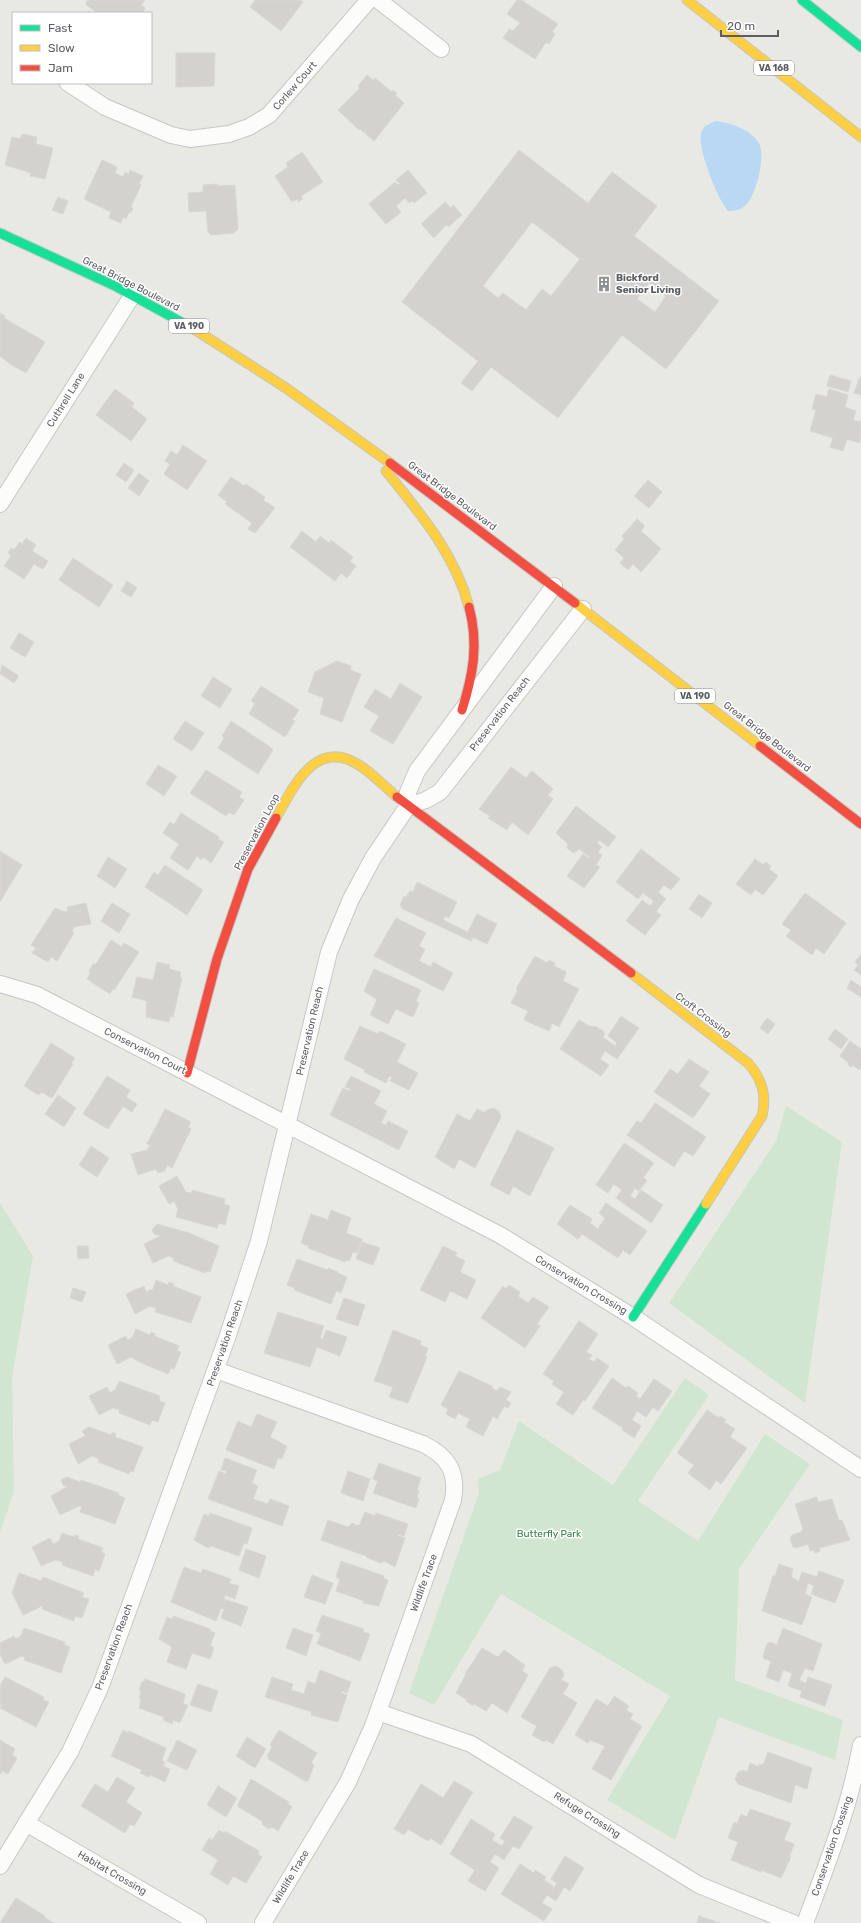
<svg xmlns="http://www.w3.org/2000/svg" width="861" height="1923" font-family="Rubik,sans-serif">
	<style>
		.green { fill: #d1e6d0 }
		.water { fill: #b8d8f3 }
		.building { fill: #d3d2cf; stroke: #d8d7d3; fill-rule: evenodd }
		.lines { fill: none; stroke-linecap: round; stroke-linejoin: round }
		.street-casing { stroke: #c6c7c6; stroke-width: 18 }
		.fast-casing { stroke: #c5c6c4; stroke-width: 11 }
		.slow-casing { stroke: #c5c6c4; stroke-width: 11 }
		.jam-casing { stroke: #c5c6c4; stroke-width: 11 }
		.street { stroke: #fcfcfb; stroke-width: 16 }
		.fast { stroke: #16e098; stroke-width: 9 }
		.slow { stroke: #ffcf43; stroke-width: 9 }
		.jam { stroke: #f24e42; stroke-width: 9 }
		.labels { text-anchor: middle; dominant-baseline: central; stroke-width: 3; stroke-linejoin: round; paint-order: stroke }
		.shield { fill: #fff; stroke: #8c8e90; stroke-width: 1 }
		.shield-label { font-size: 9px; font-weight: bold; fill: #5a5d61 }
		.street-label { font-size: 10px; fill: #5a5d61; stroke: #fff }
		.poi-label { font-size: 10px; font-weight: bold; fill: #5a5d61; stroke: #fff; text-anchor: start }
		.park-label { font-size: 10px; fill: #398240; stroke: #fff }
	</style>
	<rect width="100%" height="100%" fill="#e9e9e4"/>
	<g class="green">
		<path d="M786 1106 842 1142 805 1403 669 1303 776 1141Z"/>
		<path d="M0 1203 33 1256 12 1378 14 1492 0 1532Z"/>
		<path d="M685 1378 709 1395 638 1501 698 1541 765 1434 810 1464 739 1569 735 1680 843 1720 835 1760 719 1717 675 1840 607 1800 670 1696 501 1594 434 1705 409 1693 479 1493 478 1479 500 1470 519 1421 613 1485Z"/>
	</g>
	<path class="water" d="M716 121C731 123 750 129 759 143 766 156 756 196 745 206 740 210 735 211 728 211 718 200 697 148 701 134 701 131 704 128 705 126Z"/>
	<g class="building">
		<path d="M88 0H145L141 5 145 8 142 13H98L85 4Z"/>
		<path d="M255 0H301L303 2 281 31 250 7Z"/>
		<path d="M517 0H521L558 24 552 32 555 34 549 44 546 42 535 59 503 38 509 29 513 31 520 23 507 14Z"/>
		<path d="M176 53H215L214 86 176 87Z"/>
		<path d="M367 75 373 80 375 78 392 92 393 90 397 93 395 95 404 103 374 141 360 129 359 130 338 110 360 88 358 86Z"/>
		<path d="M22 134 37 137 36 144 53 148 45 179 30 176 31 173 22 170 5 165 12 137 20 139Z"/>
		<path d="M519 150 588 203 612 172 657 206 634 236 719 301 666 369 622 335 558 418 491 367 472 391 461 383 478 361 402 302ZM532 222 580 259 551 296 542 289 526 310 503 293 498 298 483 286ZM649 283 666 296 655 312 637 299Z"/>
		<path d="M302 152 323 182 301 196 303 199 298 202 297 199 292 202 275 176 288 167 286 163Z"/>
		<path d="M102 160 117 167 115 173 123 177 125 172 129 174 130 170 143 176 139 184 141 185 131 207 133 208 131 213 129 212 126 219 123 217 121 223 109 218 111 212 84 199Z"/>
		<path d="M408 170 427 193 414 203 412 201 409 203 405 198 396 206 401 212 386 224 369 204 395 182 398 185 400 184 396 180Z"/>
		<path d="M217 184 218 186 235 185 238 229 234 233 211 235 208 232 206 211 189 212 188 193 203 192V185Z"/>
		<path d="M58 197 68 201 63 214 52 210Z"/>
		<path d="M445 202 451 208 453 205 462 215 448 227 446 225 434 238 421 224Z"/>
		<path d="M0 313 5 316 4 318 45 342 26 373 10 364 0 356Z"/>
		<path d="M830 375 851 381 848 392 827 386Z"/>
		<path d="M860 377 861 378V395L854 393Z"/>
		<path d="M115 389 134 403 131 408 132 407 147 419 131 441 96 415Z"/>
		<path d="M829 389 848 395 845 407 856 411 853 420 861 422 860 443 847 439 843 451 830 447 833 438 810 431 816 410 812 409 816 394 827 397Z"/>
		<path d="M183 445 207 461 187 490 164 474 170 464 165 461 171 451 177 455Z"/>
		<path d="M124 463 134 470 126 482 116 475Z"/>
		<path d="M139 473 149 481 139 496 128 488Z"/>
		<path d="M231 477 244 486 246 484 265 497 263 500 275 508 255 533 248 529 252 523 225 504 227 502 218 495Z"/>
		<path d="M648 480 662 492 649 508 634 496Z"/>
		<path d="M637 519 645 526 641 531 661 549 641 572 633 564 628 570 620 563 624 558 615 550 624 539 622 536Z"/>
		<path d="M302 531 316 542 320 536 329 543 331 540 353 557 350 561 356 566 347 578 341 573 335 581 290 547Z"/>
		<path d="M26 538 36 545 32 551 48 561 43 569 34 564 24 579 4 566 11 556 8 553 11 548 14 550 20 542 22 544Z"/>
		<path d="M73 558 113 585 99 607 59 580Z"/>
		<path d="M127 581 137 588 131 597 121 591Z"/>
		<path d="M19 633 34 642 25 657 10 648Z"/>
		<path d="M337 661 351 666 350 670 361 674 342 722 320 714 324 698 308 692 315 672Z"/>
		<path d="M2 665 19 676 14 683 0 674Z"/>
		<path d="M213 677 232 689 220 708 201 696Z"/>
		<path d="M400 683 422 697 393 744 370 731 379 716 364 707 375 689 391 699Z"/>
		<path d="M261 686 299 710 292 720 295 721 285 737 249 714 255 703 251 701Z"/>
		<path d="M185 721 204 733 192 751 173 739Z"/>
		<path d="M231 721 269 746 273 750 258 774 218 748 224 738 222 736Z"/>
		<path d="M158 765 177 776 164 796 146 784Z"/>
		<path d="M511 767 526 778 532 771 553 789 548 795 553 799 528 835 512 822 507 830 488 818 490 816 479 809Z"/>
		<path d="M206 770 242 792 239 797 244 800 234 815 229 812 226 816 190 793Z"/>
		<path d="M576 806 616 837 608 847 599 840 597 843 602 847 598 852 602 855 596 865 600 867 584 888 567 876 583 854 589 859 590 857 579 849 574 853 567 848 568 844 556 833Z"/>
		<path d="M181 813 219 837 218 839 224 842 211 863 203 857 201 860 197 856 188 870 170 858 179 844 163 833 170 822 174 825Z"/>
		<path d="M641 849 680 879 671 890 664 885 658 892 666 899 656 911 661 915 645 935 626 921 642 900 650 906 654 901 643 893 638 899 616 882Z"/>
		<path d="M0 851 22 865 0 902Z"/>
		<path d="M108 857 127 869 115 888 97 876Z"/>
		<path d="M755 859 763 865 766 862 771 866 769 869 778 876 763 895 755 889 751 895 736 884Z"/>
		<path d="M165 865 203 890 187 915 145 887 154 872 158 875Z"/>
		<path d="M417 882 457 902 449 918 445 916 443 920 468 932 477 914 497 924 487 944 473 937 471 941 401 908 402 906 400 905 404 896 406 897 410 891 413 892Z"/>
		<path d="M805 893 846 923 824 954 816 948 812 955 786 936 791 930 782 924Z"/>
		<path d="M699 894 712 903 702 918 689 909Z"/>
		<path d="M86 903 91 924 74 927 72 931 74 933 57 961 51 957 48 962 32 953 36 948 31 945 55 908 65 912 68 911 67 907Z"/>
		<path d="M112 903 130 914 119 933 101 921Z"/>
		<path d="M396 918 426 933 419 946 425 949 419 961 431 967 433 962 453 973 443 991 374 956Z"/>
		<path d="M111 940 122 947 124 943 139 952 114 990 113 989 110 994 87 979 90 974 89 971 93 964H96Z"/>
		<path d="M861 954V975L854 970 858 965 855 962Z"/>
		<path d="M535 956 547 963 549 960 555 963 554 966 566 972 563 981 579 989 559 1027 552 1023 549 1031 524 1020 528 1011 511 1003 518 990 516 989Z"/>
		<path d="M157 962 170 965 169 969 181 972 180 977 182 978 173 1017 170 1016 169 1022 146 1017 147 1001 132 997 137 977 153 980Z"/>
		<path d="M374 969 421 990 416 1001 419 1003 413 1017 396 1009 388 1024 370 1015 377 1000 364 991Z"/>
		<path d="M851 980 861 987V997L847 988Z"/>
		<path d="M621 1016 639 1028 617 1059 605 1051 600 1059 609 1065 601 1076 560 1049 579 1020 589 1026 596 1027 603 1031 605 1034 603 1037 615 1046 617 1043 608 1036Z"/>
		<path d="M767 1018 775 1024 768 1034 760 1028Z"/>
		<path d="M360 1026 378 1034 380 1031 406 1044 397 1062 418 1073 409 1090 390 1081 392 1077 389 1076 386 1083 364 1072 365 1070 344 1059Z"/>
		<path d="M835 1029 848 1039 841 1049 828 1039Z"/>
		<path d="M850 1041 861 1049V1067L859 1070 853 1065 852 1067 848 1065 849 1063 840 1056Z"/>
		<path d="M51 1043 75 1058 71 1063 73 1064 52 1098 41 1092 39 1095 24 1086Z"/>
		<path d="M689 1059 709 1072 699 1086 710 1094 693 1118 654 1092 670 1069 678 1074Z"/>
		<path d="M107 1076 130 1090 126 1097 137 1104 132 1112 123 1106 108 1129 83 1114Z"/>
		<path d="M351 1076 381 1091 374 1104 387 1111 381 1123 386 1125 388 1121 408 1131 399 1150 330 1115 343 1088 349 1091 351 1089 345 1087Z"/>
		<path d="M58 1095 76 1108 64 1127 45 1114Z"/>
		<path d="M655 1103 706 1137 693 1156 684 1151 674 1167 627 1135 637 1121 641 1123Z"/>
		<path d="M493 1108 499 1111 501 1117 475 1168 459 1159 454 1169 435 1157 457 1114 470 1121 477 1109 485 1113 487 1110Z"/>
		<path d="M165 1109 191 1122 188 1127 191 1129 172 1168 167 1165 165 1171 158 1173 156 1169 138 1175 131 1154 147 1150 150 1145 147 1144Z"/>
		<path d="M517 1130 554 1148 530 1196 513 1186 509 1195 490 1185Z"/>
		<path d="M624 1143 654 1163 643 1178 647 1180 639 1191 635 1188 630 1196 635 1199 641 1190 663 1205 651 1223 616 1198 622 1190 614 1184 608 1193 596 1185Z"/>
		<path d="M91 1146 109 1158 97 1177 79 1165Z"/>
		<path d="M177 1176 186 1192 192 1193V1190L225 1199 224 1204 230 1206 225 1225 219 1223 217 1228 176 1217 178 1209 174 1201 169 1204 159 1186Z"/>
		<path d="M606 1203 647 1231 630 1255 623 1250 618 1258 582 1234 578 1239 557 1224 570 1205 592 1219 590 1223 598 1229 605 1218 599 1213Z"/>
		<path d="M331 1210 351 1218 346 1233 362 1239 357 1253 353 1252 349 1261 346 1260 345 1262 308 1248 309 1246 301 1243 311 1214 328 1220Z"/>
		<path d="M157 1224 189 1233 219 1246 210 1272 206 1271 205 1273 173 1261 174 1258 168 1256 153 1263 144 1244 161 1236 154 1234 152 1230Z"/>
		<path d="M362 1242 380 1248 373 1265 356 1259Z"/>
		<path d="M77 1246H88L89 1258 78 1259Z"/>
		<path d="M443 1246 457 1253 455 1256 465 1261 460 1272 476 1280 467 1299 450 1291 445 1302 420 1290Z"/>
		<path d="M297 1259 328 1270V1268L338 1272V1273L347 1277 341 1293 336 1291 331 1304 294 1290 295 1288 287 1285Z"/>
		<path d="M156 1280 168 1285 169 1282 174 1284 173 1286 201 1297 191 1323 155 1312 156 1308 150 1306 135 1314 126 1294 144 1286 146 1292 153 1289Z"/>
		<path d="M509 1285 520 1292 518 1296 528 1303 533 1297 549 1307 537 1324 540 1326 525 1348 481 1318 503 1286 506 1289Z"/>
		<path d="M73 1288 86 1292 82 1302 70 1298Z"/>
		<path d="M344 1298 365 1305 358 1326 336 1319Z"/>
		<path d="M278 1312 324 1326 320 1338 323 1339 326 1330 347 1337 340 1356 317 1347 310 1367 264 1353Z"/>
		<path d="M579 1321 598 1334 586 1352 592 1355 589 1359 594 1362 597 1358 609 1366 585 1401 583 1400 573 1415 556 1404 564 1392 552 1384 554 1381 543 1374Z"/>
		<path d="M136 1329 150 1335 151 1332 155 1334 154 1336 179 1346 177 1351 181 1352 174 1369 171 1368 168 1374 137 1361V1360L131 1357 117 1364 108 1345 126 1336 127 1340 132 1338Z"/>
		<path d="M393 1330 421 1341 420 1345 428 1348 425 1356 427 1357 408 1403 389 1397 393 1387 374 1381Z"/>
		<path d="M459 1371 492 1386V1388L497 1391 500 1387 511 1392 506 1400 511 1403 508 1408 504 1406 497 1419 493 1416 483 1436 466 1427 470 1419 458 1413 455 1419 446 1414 448 1409 441 1405Z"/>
		<path d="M612 1378 626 1388 628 1386 638 1393 636 1396 640 1399 654 1379 672 1391 658 1411 653 1407 646 1417 637 1411 632 1420 641 1426 634 1438 622 1430 623 1428 592 1408Z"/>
		<path d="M119 1381 160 1396 159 1401 165 1403 158 1422 152 1420 150 1425 119 1413 120 1410 113 1408 99 1415 89 1396 107 1387 110 1393 116 1389Z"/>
		<path d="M707 1410 719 1418 720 1416 726 1420 724 1422 735 1429 730 1437 747 1448 721 1484 716 1480 710 1490 688 1473 694 1465 677 1453Z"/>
		<path d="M257 1414 277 1422 270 1437 287 1446 282 1459 278 1458 274 1469 226 1450 238 1421 251 1427Z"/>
		<path d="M89 1427 111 1435 112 1432 116 1434 115 1437 143 1447 133 1472 130 1471 129 1474 98 1462 99 1459 92 1456 78 1464 69 1444 85 1436 82 1431Z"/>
		<path d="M225 1458 257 1470 252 1483 258 1486 253 1499 268 1504 270 1499 289 1506 282 1526 208 1499 219 1471 226 1474 227 1471 221 1470Z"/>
		<path d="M379 1463 421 1478 417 1490 419 1491 417 1498 419 1499 416 1508 373 1493 378 1481 373 1479Z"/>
		<path d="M348 1471 370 1479 363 1501 341 1493Z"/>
		<path d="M67 1477 80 1482 81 1480 119 1493 118 1495 125 1498 115 1524 80 1512 82 1507 79 1506 60 1515 51 1496 67 1487 63 1485 61 1480Z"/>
		<path d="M817 1497 818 1502 832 1499 839 1521 842 1520 850 1540 819 1548 820 1551 815 1553 814 1550 810 1551 808 1544 796 1548 793 1547 790 1538 792 1535 801 1532 803 1529 795 1504Z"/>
		<path d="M365 1512 375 1516 376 1513 408 1524 404 1536 398 1534V1536L405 1538 395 1567 384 1561 381 1563 368 1558 366 1556 321 1540 328 1520 348 1527 352 1523 359 1526Z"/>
		<path d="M210 1513 252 1528 247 1544 244 1543 239 1556 211 1546 208 1548 194 1540 204 1514 209 1516Z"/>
		<path d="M62 1533 74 1537 75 1535 79 1536 78 1539 103 1548 101 1552 105 1554 99 1571 95 1569 93 1576 62 1565 63 1562 55 1560 41 1566 32 1547 50 1538 53 1544 59 1541Z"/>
		<path d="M246 1549 266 1556 259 1578 239 1570Z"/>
		<path d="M341 1561 384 1576 383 1578 388 1580 379 1606 363 1603 364 1601 336 1591 340 1579 336 1577Z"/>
		<path d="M779 1564 793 1569 791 1577 799 1581 802 1572 817 1577 819 1571 844 1580 835 1603 811 1594 814 1586 808 1583 805 1594 812 1597 802 1625 762 1611 773 1575 775 1576Z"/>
		<path d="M184 1567 201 1573 203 1569 231 1579 229 1583 239 1586 235 1599 225 1595 224 1599 248 1607 241 1626 221 1618 224 1609 221 1608 216 1621 171 1602Z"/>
		<path d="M19 1573 41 1581 43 1577 84 1593 82 1597 89 1599 82 1618 75 1616 74 1621 42 1609 43 1606H42L23 1615 12 1593Z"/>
		<path d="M312 1575 333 1583 325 1604 304 1597Z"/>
		<path d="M322 1615 364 1629 363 1632 370 1634 360 1661 317 1644 321 1633 316 1631Z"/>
		<path d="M173 1616 210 1629V1631L215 1633 210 1646 214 1647 210 1659 192 1653 186 1669 167 1662 172 1647 159 1639 167 1617 172 1619Z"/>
		<path d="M24 1628 65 1642 64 1645 70 1647 61 1673 24 1660 25 1657 22 1656 5 1664 0 1654V1643L14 1636 16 1639 21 1636Z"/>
		<path d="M293 1628 313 1635 306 1656 286 1648Z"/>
		<path d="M783 1628 822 1644 813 1671 805 1668 799 1680 806 1683 808 1677 832 1685 825 1706 800 1697 802 1691 788 1686 792 1673 783 1670 779 1682 766 1677 771 1661 764 1659 763 1656 767 1644 770 1642 777 1645Z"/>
		<path d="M482 1648 498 1657 504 1650 525 1665 522 1671 528 1675 507 1713 492 1703 486 1711 474 1704 473 1706 466 1701 467 1700 456 1693 466 1674H465Z"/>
		<path d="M556 1666 562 1670 564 1675 561 1680 569 1684 563 1694 577 1703 553 1744 546 1740 544 1742 532 1735 537 1726 521 1717 550 1668Z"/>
		<path d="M320 1670 351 1682 347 1693 342 1691 341 1693 347 1695 338 1722 311 1715 312 1712 265 1697 272 1677 293 1684 291 1690 304 1694 308 1681 315 1684Z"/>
		<path d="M5 1677 44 1697 43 1700 49 1702 36 1727 0 1708 2 1706 0 1705V1686Z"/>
		<path d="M145 1679 185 1694 183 1704 188 1705 180 1723 173 1720 172 1724 163 1720 164 1717 139 1708 141 1700 139 1698 141 1691 139 1690 142 1681 144 1682Z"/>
		<path d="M198 1684 218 1691 211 1712 190 1705Z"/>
		<path d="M614 1696 629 1706 626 1710 633 1714 630 1719 642 1726 611 1780 592 1769 605 1746 590 1740 588 1743 575 1735 596 1699 608 1706Z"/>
		<path d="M123 1730 128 1733 129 1731 166 1748 162 1761 165 1762 163 1766 170 1769 165 1782 150 1775 149 1777 140 1773 142 1770 111 1756Z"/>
		<path d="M279 1730 317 1753 311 1763 314 1765 308 1781H305L268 1759 269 1758 267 1756 272 1747 270 1745Z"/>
		<path d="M247 1737 266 1749 255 1768 236 1756Z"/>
		<path d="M0 1740 15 1749 12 1755 17 1758 8 1774 2 1771 0 1775Z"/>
		<path d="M177 1740 197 1750 187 1770 167 1761Z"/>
		<path d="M768 1752 812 1768 807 1789 795 1785 791 1803 738 1784 735 1779 738 1772 742 1770 747 1772 750 1763 759 1767V1764L763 1765Z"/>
		<path d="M117 1777 135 1788 126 1802 142 1813 134 1826 130 1824 125 1833 81 1806 95 1784 108 1792Z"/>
		<path d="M251 1779 289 1802 288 1804 292 1807 278 1831 272 1827 269 1829 263 1825 262 1821 237 1806Z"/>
		<path d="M454 1781 473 1792 441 1845 430 1838 428 1841 408 1829 404 1835 394 1829 421 1784 443 1798Z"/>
		<path d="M218 1786 237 1798 226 1817 207 1805Z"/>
		<path d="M750 1809 791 1823 784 1840 794 1844 789 1857H791L781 1878 761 1870V1872L731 1860 738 1842 728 1838 734 1822 737 1824 741 1814 747 1817Z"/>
		<path d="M514 1816 533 1827 519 1849 513 1846 504 1860 495 1854 490 1862 499 1868 485 1891 468 1881 475 1870 450 1854 471 1819 495 1834 492 1840 502 1846 505 1841 500 1838Z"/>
		<path d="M219 1830 224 1833 225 1831 259 1851 258 1854 262 1857 246 1883 233 1876 228 1885 210 1874 218 1860 202 1850 209 1838 212 1840Z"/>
		<path d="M565 1856 584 1868 570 1891 564 1887 556 1901 547 1895 542 1903 552 1909 544 1921 501 1894 520 1864 534 1873 535 1870 546 1877 544 1880 553 1886V1889L557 1883 551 1879Z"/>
		<path d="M16 1898 45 1916 44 1917 54 1923H0Z"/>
		<path d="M699 1916 720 1923H697Z"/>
	</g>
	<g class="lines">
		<defs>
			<g id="street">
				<path d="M378 0 441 49"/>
				<path d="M68 83 105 107 171 135 190 139 229 134 249 127 269 115 369 0"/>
				<path d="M0 504 132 296"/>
				<path d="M554 586 417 771 408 792V806L426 800 440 792 583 609"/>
				<path d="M0 984 37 995 500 1235 633 1317 861 1469"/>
				<path d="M216 1370 423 1444C448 1456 458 1472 453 1500L373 1726 348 1782 263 1923"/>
				<path d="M378 1712 471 1744 699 1885 793 1923"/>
				<path d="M26 1823 198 1923"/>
				<path d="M0 1866 70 1752 100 1688 227 1338 259 1241 329 952 351 899 373 858 408 806"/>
				<path d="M805 1923C827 1865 850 1806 861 1745"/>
			</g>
			<g id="fast">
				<path d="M802 0 861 47"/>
				<path d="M0 233 115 286 194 329"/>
				<path d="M633 1317 706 1204"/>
			</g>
			<g id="slow">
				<path d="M687 0 861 137"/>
				<path d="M194 329 286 388 390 463"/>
				<path d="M386 471C420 513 455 554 469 607"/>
				<path d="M575 603 760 746"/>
				<path d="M276 818C293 788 315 737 359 765 372 773 384 786 397 797"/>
				<path d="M631 973 748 1063C762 1079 767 1095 762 1116L706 1204"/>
			</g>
			<g id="jam">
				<path d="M390 463 575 603"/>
				<path d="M462 710C473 675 479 644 469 607"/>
				<path d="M760 746 861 824"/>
				<path d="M397 797 631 973"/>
				<path d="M187 1073 217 959 248 869 276 818"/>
			</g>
		</defs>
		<use href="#street" class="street-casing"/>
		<use href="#fast" class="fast-casing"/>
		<use href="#slow" class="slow-casing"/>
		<use href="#jam" class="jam-casing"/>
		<use href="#street" class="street"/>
		<use href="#fast" class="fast"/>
		<use href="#slow" class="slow"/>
		<use href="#jam" class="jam"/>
	</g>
	<defs>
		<symbol id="building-bare" viewBox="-9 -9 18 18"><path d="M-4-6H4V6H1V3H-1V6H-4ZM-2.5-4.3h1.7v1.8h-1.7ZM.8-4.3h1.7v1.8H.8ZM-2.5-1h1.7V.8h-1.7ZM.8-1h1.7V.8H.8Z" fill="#8c8e8f" stroke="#fff" stroke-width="2.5" paint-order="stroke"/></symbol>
	</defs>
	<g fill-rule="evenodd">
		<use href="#building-bare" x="593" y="273" width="22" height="22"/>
	</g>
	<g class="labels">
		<g class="shield">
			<rect x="754" y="61" width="40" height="14" rx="3"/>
			<rect x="169" y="319" width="40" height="14" rx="3"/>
			<rect x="675" y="689" width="40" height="14" rx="3"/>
		</g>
		<g class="shield-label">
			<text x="774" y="68">VA 168</text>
			<text x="189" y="326">VA 190</text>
			<text x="695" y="696">VA 190</text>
		</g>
		<g class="street-label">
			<text transform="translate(295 86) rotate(-49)">Corlew Court</text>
			<text transform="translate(131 284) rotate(27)">Great Bridge Boulevard</text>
			<text transform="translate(66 400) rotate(-58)">Cuthrell Lane</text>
			<text transform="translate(452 496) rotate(37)">Great Bridge Boulevard</text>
			<text transform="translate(500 714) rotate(-52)">Preservation Reach</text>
			<text transform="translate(767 737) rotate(38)">Great Bridge Boulevard</text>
			<text transform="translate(257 832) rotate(-62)">Preservation Loop</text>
			<text transform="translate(703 1015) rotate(37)">Croft Crossing</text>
			<text transform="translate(310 1031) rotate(-77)">Preservation Reach</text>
			<text transform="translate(145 1051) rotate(27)">Conservation Court</text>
			<text transform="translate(581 1285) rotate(31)">Conservation Crossing</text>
			<text transform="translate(225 1343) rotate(-71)">Preservation Reach</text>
			<text transform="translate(424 1583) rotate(-70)">Wildlife Trace</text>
			<text transform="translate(114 1647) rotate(-70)">Preservation Reach</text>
			<text transform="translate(587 1815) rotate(32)">Refuge Crossing</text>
			<text transform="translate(832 1846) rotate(-71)">Conservation Crossing</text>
			<text transform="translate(112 1873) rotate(30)">Habitat Crossing</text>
			<text transform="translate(291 1877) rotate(-59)">Wildlife Trace</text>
		</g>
		<g class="poi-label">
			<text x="616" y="278">Bickford<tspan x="616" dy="12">Senior Living</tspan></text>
		</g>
		<g class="park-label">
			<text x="549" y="1534">Butterfly Park</text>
		</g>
	</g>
	<rect x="12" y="12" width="140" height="72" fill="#ffffff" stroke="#bdbec0"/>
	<rect x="20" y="25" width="20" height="6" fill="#16e098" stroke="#bdbec0"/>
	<text x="48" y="32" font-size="12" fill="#5a5d61">Fast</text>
	<rect x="20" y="45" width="20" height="6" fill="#ffcf43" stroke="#bdbec0"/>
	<text x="48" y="52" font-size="12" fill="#5a5d61">Slow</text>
	<rect x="20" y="65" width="20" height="6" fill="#f24e42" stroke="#bdbec0"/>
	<text x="48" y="72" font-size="12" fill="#5a5d61">Jam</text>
	<path d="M721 30v6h57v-6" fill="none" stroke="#5a5d61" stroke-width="2"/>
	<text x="727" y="30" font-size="12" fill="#5a5d61" stroke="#ffffff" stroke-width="3" paint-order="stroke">20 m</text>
</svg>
